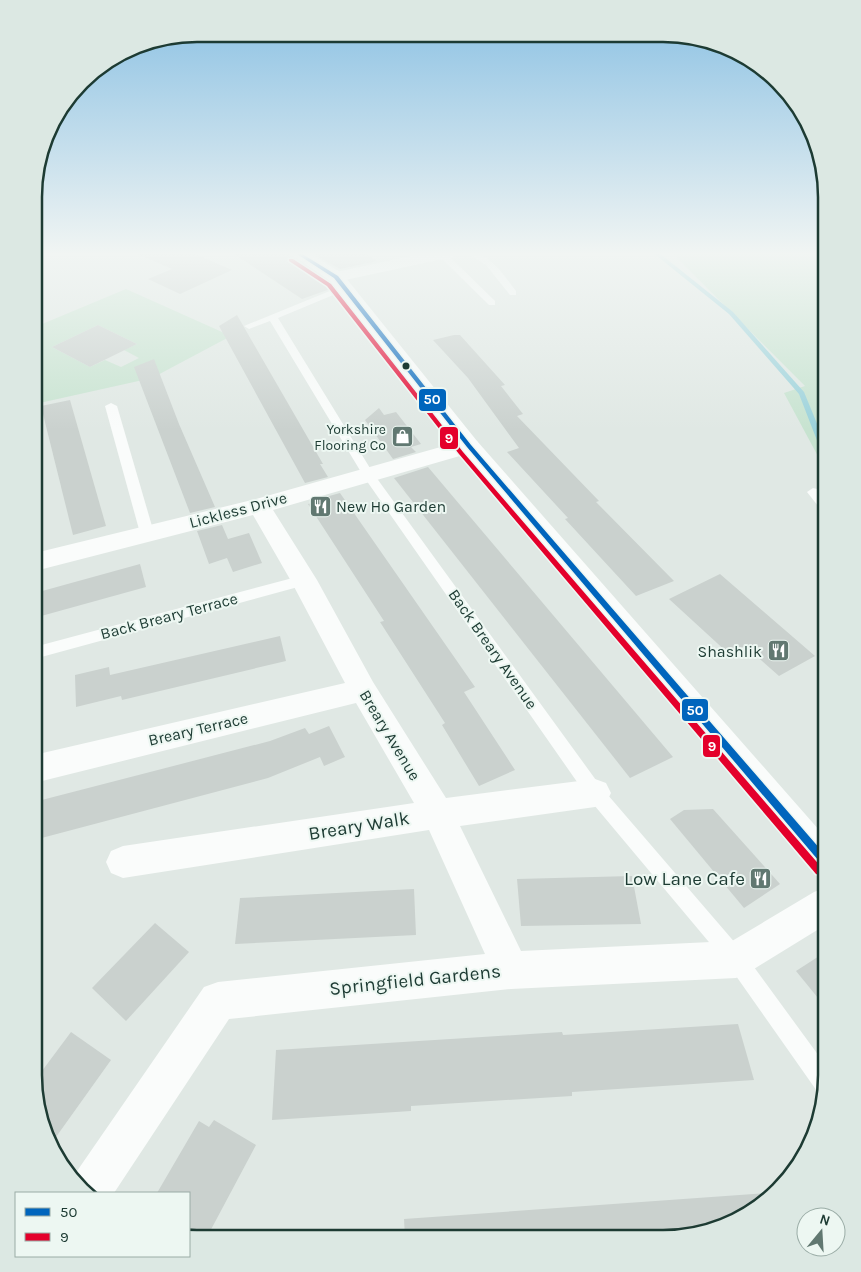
<svg xmlns="http://www.w3.org/2000/svg" width="861" height="1272" font-family="Karla,sans-serif">
	<style>
		.green { fill: #c7e3d0; fill-rule: evenodd }
		.lines { fill: none; stroke-linecap: round; stroke-linejoin: round }
		.stream { fill: #9bd2db; fill-rule: evenodd }
		.building { fill: #cad1ce }
		.service { fill: #fafcfb; fill-rule: evenodd }
		.minor { fill: #fafcfb; fill-rule: evenodd }
		.tertiary { fill: #fafcfb; fill-rule: evenodd }
		.bus-1-casing { stroke: #edf7f2; stroke-width: 3 }
		.bus-2-casing { stroke: #edf7f2; stroke-width: 3 }
		.bus-1 { fill: #0065bd; fill-rule: evenodd }
		.bus-2 { fill: #e4002b; fill-rule: evenodd }
		.bus-dot { fill: #1d3b33; stroke: #edf7f2; stroke-width: 2 }
		.labels { text-anchor: middle; dominant-baseline: central; stroke-width: 4; stroke-linejoin: round; paint-order: stroke }
		.far-poi-label { font-size: 14px; fill: #1d3b33; stroke: #edf7f2; text-anchor: end }
		.poi-label { font-size: 16px; fill: #1d3b33; stroke: #edf7f2; text-anchor: start }
		.street-label { font-size: 16px; fill: #1d3b33; stroke: #edf7f2 }
		.near-street-label { font-size: 19px; fill: #1d3b33; stroke: #edf7f2 }
		.near-poi-label { font-size: 19px; fill: #1d3b33; stroke: #edf7f2; text-anchor: end }
		.rim { fill: none; stroke: #1d3b33; stroke-width: 2.5 }
		.line-badge { stroke: #edf7f2; stroke-width: 2 }
		.badge-label { font-size: 14px; text-anchor: middle; font-weight: bold; fill: #fff }
	</style>
	<rect width="100%" height="100%" fill="#e0e8e4"/>
	<g class="green">
		<path d="M671 252H827V473L784 393 805 386Z"/>
		<path d="M126 289 231 336 152 378 35 404V327ZM98 325 137 344 124 350 139 358 121 367 105 360 90 367 52 347Z"/>
	</g>
	<g class="lines">
		<path class="stream" d="M652 252H658L733 312 804 392 827 448V458L823 456 799 394 729 314Z"/>
	</g>
	<g class="building">
		<path d="M133 252H190L232 270 180 294 148 279 172 269Z"/>
		<path d="M231 252H286L333 288 302 299Z"/>
		<path d="M310 252H364L377 261 340 269Z"/>
		<path d="M237 315 323 464H320L328 477 305 483 219 326Z"/>
		<path d="M98 325 137 344 90 367 52 347Z"/>
		<path d="M454 335H460L505 385 501 386 523 414 517 416 599 501 596 502 674 581 636 596 565 519 568 518 507 452 519 448 468 378 433 340Z"/>
		<path d="M154 359 179 424 215 507 190 513 134 367Z"/>
		<path d="M70 400 106 526 73 535 41 406Z"/>
		<path d="M379 408 384 415 396 412 421 444 411 447 416 452 393 459 365 420Z"/>
		<path d="M428 467 673 757 630 778 394 478Z"/>
		<path d="M340 493 475 687 464 692 515 770 479 786 442 725 445 723 380 622 384 621 308 504 316 502 315 500Z"/>
		<path d="M222 525 228 539 249 533 262 563 233 572 227 558 209 564 197 531Z"/>
		<path d="M140 564 146 587 34 618 35 593Z"/>
		<path d="M720 574 815 656 779 676 745 646 729 654 669 599Z"/>
		<path d="M280 636 286 661 122 700 121 696 76 707 75 675 109 667 110 675Z"/>
		<path d="M329 726 345 757 324 766 320 757 268 778 34 840V802L270 741 305 728 309 734Z"/>
		<path d="M713 809 780 884 744 908 670 819 684 810Z"/>
		<path d="M632 876 641 924 521 926 517 879Z"/>
		<path d="M414 889 416 935 235 944 240 898Z"/>
		<path d="M155 923 189 952 126 1021 92 988Z"/>
		<path d="M827 951V1009L796 971Z"/>
		<path d="M738 1024 754 1080 572 1092V1096L411 1106V1111L272 1120 276 1050 530 1034 562 1032 563 1035Z"/>
		<path d="M71 1032 111 1060 51 1144 46 1137 36 1079Z"/>
		<path d="M214 1120 256 1145 207 1237H189V1193H157L199 1121 209 1127Z"/>
		<path d="M769 1193 726 1226 664 1238H405L404 1219Z"/>
	</g>
	<g class="lines">
		<g class="service">
			<path d="M439 252H445L495 301V305H489L439 256Z"/>
			<path d="M465 252C490 252 502 273 516 291V295H510L486 265Z"/>
			<path d="M342 286 350 288 278 318 373 473 601 787 743 952 827 1067 824 1096 819 1094 729 966 589 799 364 477 270 321 249 329 244 326Z"/>
			<path d="M111 403 117 406 154 533 152 536 147 537 140 533 105 406Z"/>
			<path d="M813 488 817 489 827 500V512L822 511 807 492Z"/>
			<path d="M304 575 309 576 311 580 309 584 34 659V647Z"/>
		</g>
		<g class="minor">
			<path d="M430 252H460L452 257 336 282 330 281 328 277 330 273 336 272Z"/>
			<path d="M469 439 477 441 480 446 477 451 273 510 317 580 373 682 446 798 595 779 606 783 611 793 606 803 595 807 460 826 521 951 732 941 814 892 827 887V924L749 972 736 978 511 989 229 1019 114 1193H89L75 1174 204 987 218 982 485 954 429 830 123 878 111 873 106 862 111 851 123 846 414 803 356 703 34 783V755L345 683 291 581 253 515 35 571V553L256 499Z"/>
		</g>
		<path class="tertiary" d="M288 252H307L342 273 477 441 827 839V880L815 875 461 451 330 281Z"/>
		<defs>
			<path id="bus-1" d="M294 252H299L338 276 471 445 827 857V868L824 867 467 447 334 278Z"/>
			<path id="bus-2" d="M289 259H293L331 284 463 452 822 868 824 871 822 874 819 875 816 874 459 454 327 286 289 261Z"/>
		</defs>
		<use href="#bus-1" class="bus-1-casing"/>
		<use href="#bus-2" class="bus-2-casing"/>
		<use href="#bus-1" class="bus-1"/>
		<use href="#bus-2" class="bus-2"/>
	</g>
	<linearGradient id="sky" x2="0" y2="1"><stop stop-color="#89c0e3"/><stop offset="0.59" stop-color="#f1f5f3"/><stop offset="1" stop-color="#f1f5f3" stop-opacity="0"/></linearGradient>
	<rect width="861" height="430" fill="url(#sky)"/>
	<defs>
		<symbol id="shop-square" viewBox="-11 -11 22 22"><rect x="-9" y="-9" width="18" height="18" rx="4" fill="#617871" stroke="#edf7f2"/><path d="M-5-2.5h2.3a2.7 3.5 0 0 1 5.4 0H5L5.5 6h-11ZM-1.5-2.5h3a1.5 2.3 0 0 0-3 0Z" fill="#fff"/></symbol>
		<symbol id="restaurant-square" viewBox="-11 -11 22 22"><rect x="-9" y="-9" width="18" height="18" rx="4" fill="#617871" stroke="#edf7f2"/><path d="M-5-6h1v4h1v-4h1v4h1v-4h1v5L-1.5 .5V6h-2V.5L-5-1ZM5-6V6H3V1.5H1.5Q1.5-4 5-6Z" fill="#fff"/></symbol>
	</defs>
	<g fill-rule="evenodd">
		<use href="#shop-square" x="390" y="424" width="25" height="25"/>
		<use href="#restaurant-square" x="308" y="494" width="25" height="25"/>
		<use href="#restaurant-square" x="766" y="638" width="25" height="25"/>
		<use href="#restaurant-square" x="748" y="866" width="25" height="25"/>
	</g>
	<circle class="bus-dot" cx="406" cy="366" r="4.5"/>
	<g class="labels">
		<g class="far-poi-label">
			<text x="386" y="429">Yorkshire<tspan x="386" dy="16">Flooring Co</tspan></text>
		</g>
		<g class="poi-label">
			<text x="336" y="506">New Ho Garden</text>
			<text x="762" y="651" text-anchor="end">Shashlik</text>
		</g>
		<g class="street-label">
			<text transform="translate(238 510) rotate(-15)">Lickless Drive</text>
			<text transform="translate(169 616) rotate(-15)">Back Breary Terrace</text>
			<text transform="translate(493 649) rotate(55)">Back Breary Avenue</text>
			<text transform="translate(198 729) rotate(-13)">Breary Terrace</text>
			<text transform="translate(390 735) rotate(59)">Breary Avenue</text>
		</g>
		<g class="near-street-label">
			<text transform="translate(359 826) rotate(-9)">Breary Walk</text>
			<text transform="translate(415 980) rotate(-6)">Springfield Gardens</text>
		</g>
		<g class="near-poi-label">
			<text x="745" y="879">Low Lane Cafe</text>
		</g>
	</g>
	<path d="M0 0H861V1272H0ZM197 42H663A155 155 0 0 1 818 197V1075A155 155 0 0 1 663 1230H197A155 155 0 0 1 42 1075V197A155 155 0 0 1 197 42Z" fill="#dce8e3" fill-rule="evenodd"/>
	<path class="rim" d="M197 42H663A155 155 0 0 1 818 197V1075A155 155 0 0 1 663 1230H197A155 155 0 0 1 42 1075V197A155 155 0 0 1 197 42Z"/>
	<g class="line-badge">
		<rect x="418" y="388" width="29" height="24" rx="5" fill="#0065bd"/>
		<rect x="439" y="426" width="20" height="24" rx="5" fill="#e4002b"/>
		<rect x="681" y="698" width="28" height="24" rx="5" fill="#0065bd"/>
		<rect x="702" y="734" width="19" height="24" rx="5" fill="#e4002b"/>
	</g>
	<g class="badge-label">
		<text x="432" y="404">50</text>
		<text x="449" y="443">9</text>
		<text x="695" y="715">50</text>
		<text x="712" y="751">9</text>
	</g>
	<rect x="15" y="1192" width="175" height="65" fill="#edf7f2" stroke="#9aaca6"/>
	<rect x="25" y="1208" width="25" height="8" fill="#0065bd" stroke="#9aaca6"/>
	<text x="60" y="1217" font-size="15" fill="#1d3b33">50</text>
	<rect x="25" y="1233" width="25" height="8" fill="#e4002b" stroke="#9aaca6"/>
	<text x="60" y="1242" font-size="15" fill="#1d3b33">9</text>
	<g transform="translate(821 1232) rotate(18)"><circle r="24" fill="#edf7f2" stroke="#9aaca6"/>
	<path d="M0-4L9 19L0 12L-9 19Z" fill="#617871"/>
	<text y="-8" font-size="14" font-weight="bold" text-anchor="middle" fill="#1d3b33">N</text>
	</g>
</svg>
